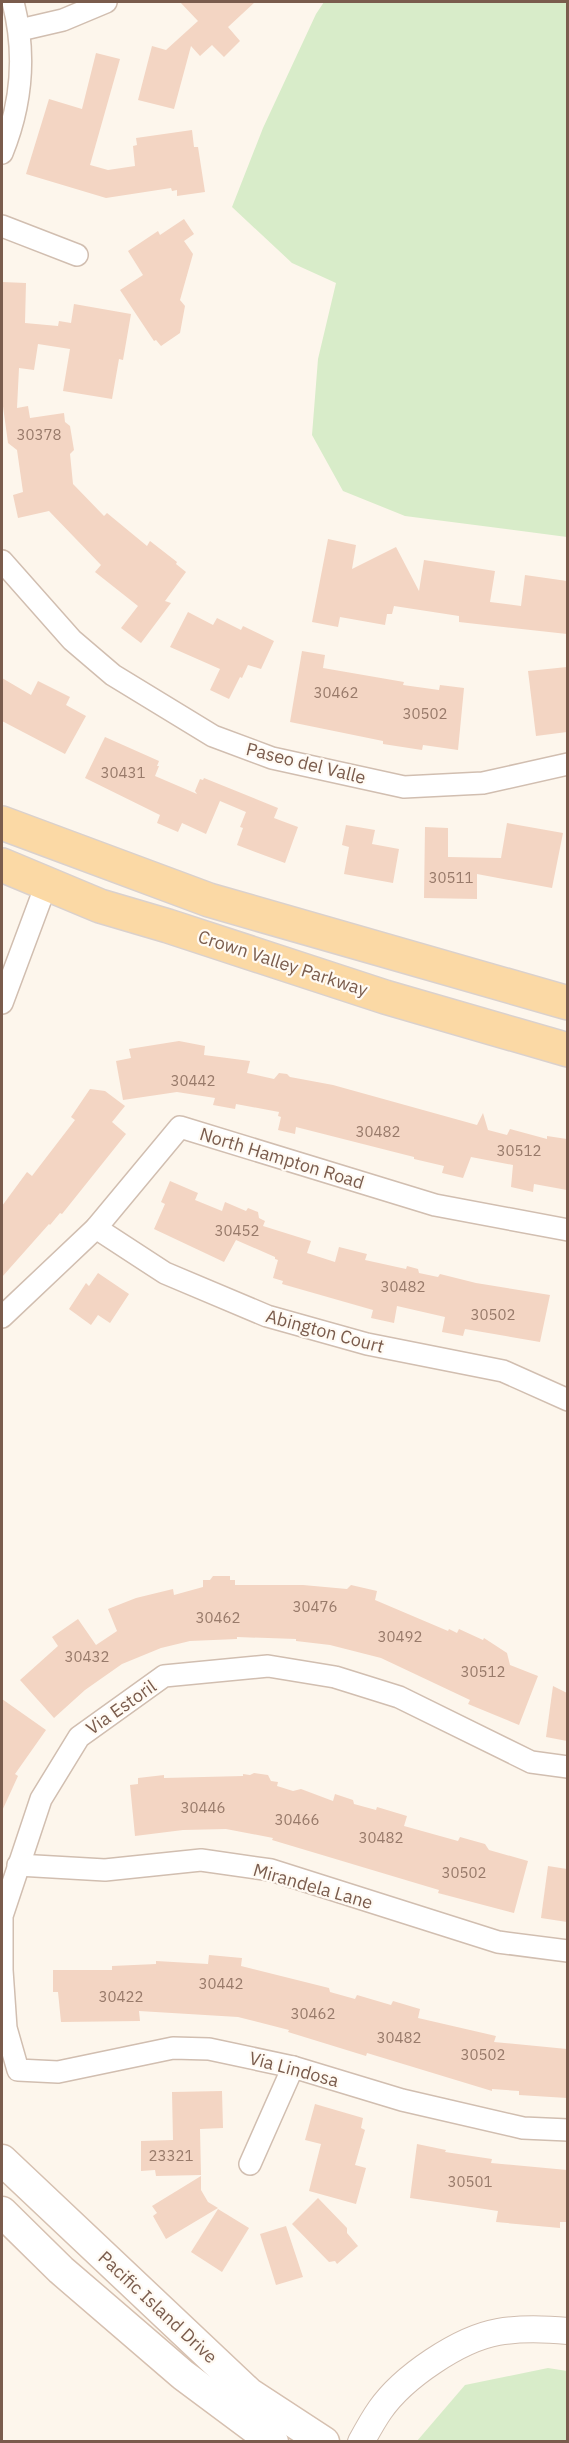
<svg xmlns="http://www.w3.org/2000/svg" width="569" height="2443" font-family="'IBM Plex Sans',sans-serif">
	<style>
		.green { fill: #d8ecc9 }
		.building { fill: #f3d5c3 }
		.lines { fill: none; stroke-linecap: round; stroke-linejoin: round }
		.minor-casing { stroke: #d1beb0; stroke-width: 24 }
		.tertiary-casing { stroke: #d1beb0; stroke-width: 28 }
		.secondary-casing { stroke: #d6c0b0; stroke-width: 33 }
		.primary-casing { stroke: #dad1cd; stroke-width: 36 }
		.minor { stroke: #fff; stroke-width: 21 }
		.tertiary { stroke: #fff; stroke-width: 26 }
		.secondary { stroke: #fff; stroke-width: 30 }
		.primary { stroke: #fbd9a5; stroke-width: 33 }
		.labels { text-anchor: middle; dominant-baseline: central; stroke-width: 4.5; stroke-linejoin: round; paint-order: stroke }
		.number-label { font-size: 15px; fill: #987a6a }
		.street-label { font-size: 18px; fill: #7a5c4d; stroke: #fffaf3 }
	</style>
	<rect width="100%" height="100%" fill="#fdf6ec"/>
	<g class="green">
		<path d="M324 2H567V537L405 516 343 491 312 435 318 359 336 283 292 263 232 207 263 128 316 14Z"/>
		<path d="M548 2368 567 2371V2441H417L465 2385Z"/>
	</g>
	<g class="building">
		<path d="M180 2H255L228 27 240 41 224 57 212 45 200 56 191 46 174 109 138 100 152 46 166 50 198 21Z"/>
		<path d="M96 53 120 59 90 165 108 170 135 166 133 146 137 145 136 138 192 130 194 147H198L205 192 177 196V190L172 191 171 188 106 198 26 174 49 99 82 109Z"/>
		<path d="M184 219 194 234 184 241 193 254 180 300 185 306 180 333 161 346 156 340 154 341 120 290 143 275 128 251 158 231 160 235Z"/>
		<path d="M2 282 26 283 25 323 58 326 59 321 71 323 74 304 131 314 123 360 119 359 112 399 63 391 70 349 38 344 34 370 19 368 17 408 28 406 30 418 64 413 65 422 70 426 74 450 70 454 73 484 104 516 107 513 147 546 150 541 177 562 176 564 186 572 165 601 171 603 141 643 121 628 138 606 95 572 101 565 49 511 18 518 13 495 23 492 17 450 8 443 2 399Z"/>
		<path d="M328 539 356 545 352 569 396 547 419 591 424 560 495 571 490 602 521 606 525 575 567 581V634L459 622V616L394 606 392 614H387L385 625 340 617 338 627 312 622Z"/>
		<path d="M188 612 213 625 217 618 241 630 243 626 274 641 261 669 248 665 242 678 240 677 229 699 210 690 220 669 170 647Z"/>
		<path d="M302 651 325 655 323 668 404 682 403 685 439 690 440 685 464 688 458 750 423 745 422 750 383 744V741L290 722Z"/>
		<path d="M567 667V732L536 736 528 671Z"/>
		<path d="M2 678 31 695 38 681 70 697 66 705 86 716 65 754 2 721Z"/>
		<path d="M105 737 159 761 157 766H159L155 776 197 794 195 791 200 779 203 780 204 778 278 808 274 818 298 827 285 863 237 845 243 828 240 827 246 812 220 801 206 834 182 823 178 832 157 823 160 815 85 778Z"/>
		<path d="M507 823 563 833 552 888 477 874V899L424 898 425 827 448 828V857L501 858Z"/>
		<path d="M346 825 375 830 372 844 399 849 393 883 344 874 349 847 342 845Z"/>
		<path d="M179 1041 205 1046 204 1055 250 1061 247 1073 274 1079 279 1073 287 1074 290 1077 333 1085 477 1125 483 1113 488 1130 507 1135 510 1129 547 1139V1136L567 1139V1190L534 1184 533 1192 511 1187 513 1165 471 1157 463 1178 442 1173 444 1166 414 1159V1157L296 1127 295 1134 278 1130 281 1117 278 1116 279 1112 236 1104 235 1109 213 1105 215 1098 177 1092 123 1100 116 1061 131 1058 129 1049Z"/>
		<path d="M90 1089 105 1091 125 1106 112 1122 126 1134 62 1214 60 1213 50 1225 49 1224 2 1277V1206L27 1172 32 1176 75 1120 71 1117Z"/>
		<path d="M170 1181 198 1193 195 1200 222 1211 225 1202 246 1211 248 1208 258 1212 259 1218 265 1221 263 1226 311 1241 307 1253 335 1262 339 1247 367 1254 365 1260 406 1269 407 1266 418 1269 419 1273 438 1277 440 1274 476 1283 550 1295 540 1342 465 1329 463 1336 442 1332 445 1317 397 1306 394 1323 371 1318 373 1310 282 1284 283 1281 273 1278 278 1260 275 1259V1257L236 1240 224 1262 154 1229 165 1204 161 1202Z"/>
		<path d="M98 1273 129 1294 110 1323 98 1315 91 1325 69 1309 86 1283 89 1286Z"/>
		<path d="M213 1576H230V1580H235V1585H303L347 1589 351 1585 377 1591 375 1600 448 1631 449 1629 457 1633 459 1629 483 1640 484 1638 507 1653 510 1665 538 1676 519 1725 468 1704 470 1700 381 1658 330 1645 296 1641V1639L237 1637V1639L190 1641 161 1648 122 1664 85 1690 54 1718 20 1680 58 1646 52 1637 78 1619 96 1645 117 1631 108 1609 136 1598 173 1589 174 1595 203 1587V1580H210Z"/>
		<path d="M553 1686 567 1693V1741L546 1737Z"/>
		<path d="M2 1699 46 1730 15 1774 18 1776 2 1811Z"/>
		<path d="M254 1773 268 1775 271 1781 278 1782 277 1786 293 1791 301 1789 333 1801 335 1794 353 1800 354 1804 376 1810 377 1807 407 1816 404 1826 458 1841 460 1837 485 1844 489 1850 528 1861 514 1913 438 1893 439 1890 272 1840 273 1838 226 1829 183 1830 135 1836 130 1785 138 1784V1778L164 1775V1778L243 1776V1774L250 1775Z"/>
		<path d="M548 1866 567 1869V1922L541 1918Z"/>
		<path d="M209 1955 242 1958 241 1966 329 1988 330 1992 355 1999 357 1995 391 2005 393 2001 420 2009 418 2018 496 2036 494 2042 567 2049V2098L519 2095V2091L492 2089V2091L367 2053 366 2056 288 2032 289 2030 238 2017 139 2011 140 2021 61 2022 58 1992H53V1970H112V1966L156 1964V1961L208 1964Z"/>
		<path d="M222 2091 223 2128 200 2129 201 2175 156 2176 155 2170 141 2171V2141L173 2140 172 2092Z"/>
		<path d="M315 2104 363 2118 361 2128 365 2130 355 2165 366 2168 356 2204 309 2191 321 2144 305 2140Z"/>
		<path d="M417 2144 446 2150 445 2152 492 2159 491 2163 567 2170V2222H560V2228L496 2222 498 2211 410 2198Z"/>
		<path d="M201 2176V2190L208 2202 218 2208 166 2239 153 2216 157 2213 152 2206Z"/>
		<path d="M318 2198 347 2228V2233L358 2246 337 2264 335 2261 329 2262 292 2224Z"/>
		<path d="M218 2209 249 2228 222 2272 191 2252Z"/>
		<path d="M286 2226 303 2277 276 2285 260 2234Z"/>
	</g>
	<g class="lines">
		<defs>
			<g id="minor">
				<path d="M20 30 63 20 106 2"/>
				<path d="M2 153C22 104 26 53 13 2"/>
				<path d="M2 226 77 255"/>
				<path d="M2 561 72 640 113 675 213 736 272 758 404 787 483 783 568 764"/>
				<path d="M2 1003 46 885"/>
				<path d="M96 1228 165 1273 267 1316 367 1344 503 1371 568 1400"/>
				<path d="M2 1317 96 1228 180 1127 435 1205 568 1230"/>
				<path d="M568 1767 531 1762 399 1697 335 1677 268 1666 164 1676 79 1737 41 1799 2 1916V1970L6 2028 18 2070 58 2072 173 2048 209 2049 293 2067 402 2100 523 2128 568 2130"/>
				<path d="M18 1865 105 1870 201 1860 271 1870 498 1942 568 1951"/>
				<path d="M250 2164 293 2067"/>
			</g>
			<path id="tertiary" d="M361 2442C367 2431 373 2420 380 2410 403 2377 459 2339 498 2332 521 2328 545 2329 568 2331"/>
			<g id="secondary">
				<path d="M2 2160 249 2393 324 2442"/>
				<path d="M2 2212 61 2270 183 2375 273 2442"/>
			</g>
			<g id="primary">
				<path d="M2 823 209 900 568 1003"/>
				<path d="M2 865 100 906 168 926 385 997 568 1050"/>
			</g>
		</defs>
		<use href="#minor" class="minor-casing"/>
		<use href="#tertiary" class="tertiary-casing"/>
		<use href="#secondary" class="secondary-casing"/>
		<use href="#primary" class="primary-casing"/>
		<use href="#minor" class="minor"/>
		<use href="#tertiary" class="tertiary"/>
		<use href="#secondary" class="secondary"/>
		<use href="#primary" class="primary"/>
	</g>
	<g class="labels">
		<g class="number-label">
			<text x="39" y="434">30378</text>
			<text x="336" y="692">30462</text>
			<text x="425" y="713">30502</text>
			<text x="123" y="772">30431</text>
			<text x="451" y="877">30511</text>
			<text x="193" y="1080">30442</text>
			<text x="378" y="1131">30482</text>
			<text x="519" y="1150">30512</text>
			<text x="237" y="1230">30452</text>
			<text x="403" y="1286">30482</text>
			<text x="493" y="1314">30502</text>
			<text x="315" y="1606">30476</text>
			<text x="218" y="1617">30462</text>
			<text x="400" y="1636">30492</text>
			<text x="87" y="1656">30432</text>
			<text x="483" y="1671">30512</text>
			<text x="203" y="1807">30446</text>
			<text x="297" y="1819">30466</text>
			<text x="381" y="1837">30482</text>
			<text x="464" y="1872">30502</text>
			<text x="221" y="1983">30442</text>
			<text x="121" y="1996">30422</text>
			<text x="313" y="2013">30462</text>
			<text x="399" y="2037">30482</text>
			<text x="483" y="2054">30502</text>
			<text x="171" y="2155">23321</text>
			<text x="470" y="2181">30501</text>
		</g>
		<g class="street-label">
			<text transform="translate(306 763) rotate(14)">Paseo del Valle</text>
			<text transform="translate(283 963) rotate(18)">Crown Valley Parkway</text>
			<text transform="translate(282 1158) rotate(17)">North Hampton Road</text>
			<text transform="translate(325 1331) rotate(15)">Abington Court</text>
			<text transform="translate(121 1707) rotate(-35)">Via Estoril</text>
			<text transform="translate(313 1886) rotate(16)">Mirandela Lane</text>
			<text transform="translate(294 2069) rotate(15)">Via Lindosa</text>
			<text transform="translate(158 2307) rotate(43)">Pacific Island Drive</text>
		</g>
	</g>
	<rect width="569" height="2443" fill="none" stroke="#7a5c4d" stroke-width="6"/>
</svg>
